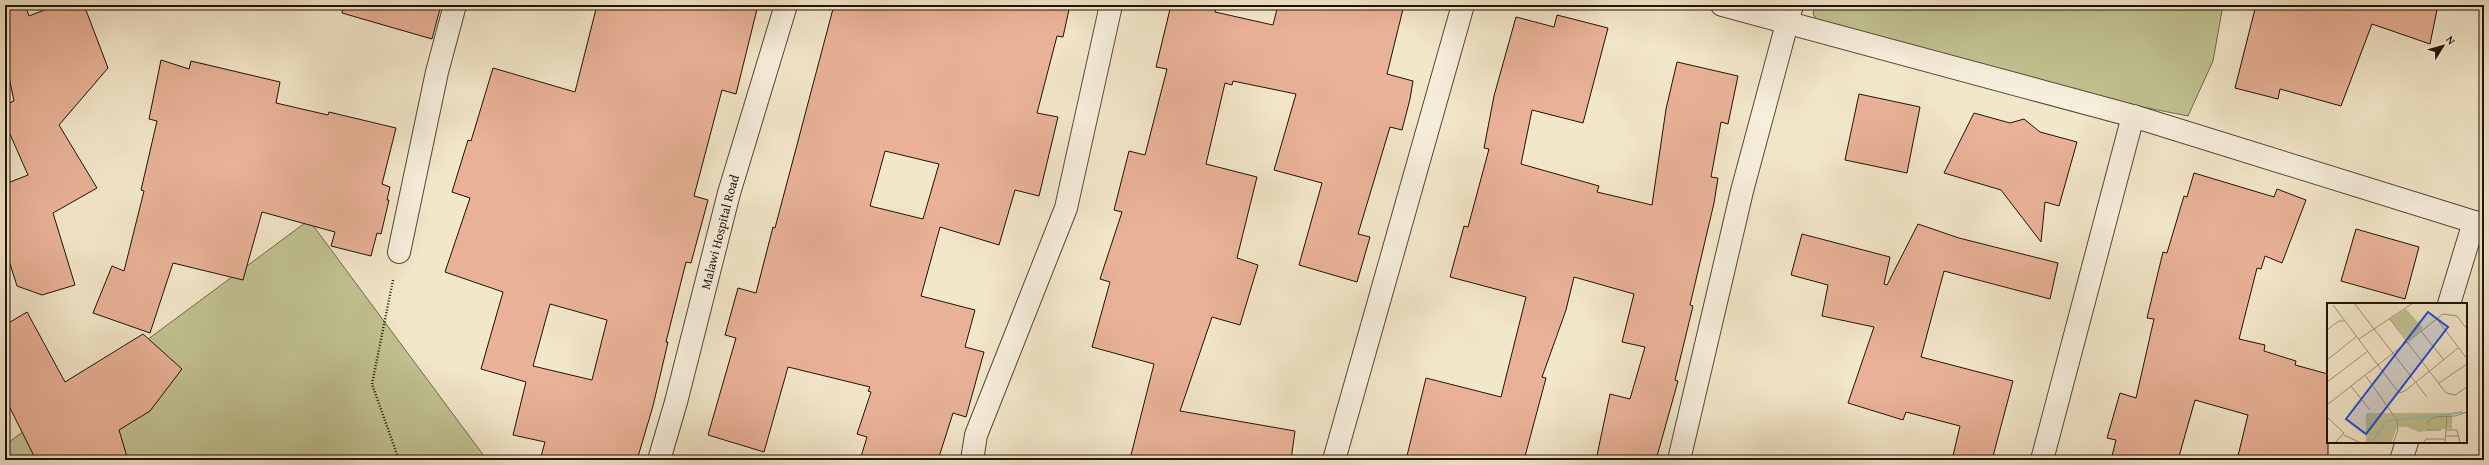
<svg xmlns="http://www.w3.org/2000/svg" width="2489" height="465" font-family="'Gentium Book Plus',serif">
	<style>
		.green { fill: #c2c392; stroke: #726b4c }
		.building { fill: #e9b298; stroke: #211305; fill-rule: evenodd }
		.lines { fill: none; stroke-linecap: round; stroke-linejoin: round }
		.street-casing { stroke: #564836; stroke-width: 24 }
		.path { stroke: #211305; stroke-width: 2.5; stroke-dasharray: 1 2; stroke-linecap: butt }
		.street { stroke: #f7efdd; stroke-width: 22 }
		.labels { text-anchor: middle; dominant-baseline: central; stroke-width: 3; stroke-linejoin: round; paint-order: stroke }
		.street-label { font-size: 13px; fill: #211305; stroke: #f7efdd }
		.inset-river { fill: none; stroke: #9cc1b1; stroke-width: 2 }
		.inset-road { fill: none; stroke: #9f927b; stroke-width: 1 }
		.view { fill: #1d4ed8; fill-opacity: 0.15; stroke: #1d4ed8; stroke-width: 2 }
		.inset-edge { fill: none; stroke: #211305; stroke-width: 2 }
	</style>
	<rect width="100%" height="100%" fill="#f3e7ca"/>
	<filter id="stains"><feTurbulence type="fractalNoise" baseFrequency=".005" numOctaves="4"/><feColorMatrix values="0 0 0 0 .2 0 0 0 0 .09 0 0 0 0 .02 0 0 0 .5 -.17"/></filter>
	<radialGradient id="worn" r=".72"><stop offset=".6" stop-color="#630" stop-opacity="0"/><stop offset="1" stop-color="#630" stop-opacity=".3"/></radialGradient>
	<g class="green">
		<path d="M1815 5H2223L2213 61 2188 116 1833 45 1813 14Z"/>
		<path d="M309 220 487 460H5V445Z"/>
	</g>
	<g class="building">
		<path d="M5 5H25L29 16 57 5H84L108 68 59 125 97 188 53 213 75 285 42 295 17 286 5 248V184L28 175 5 123V105L14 101 5 58Z"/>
		<path d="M343 5H441L432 39 342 13Z"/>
		<path d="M597 5H758L736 94 722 90 694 196 708 200 691 263 686 262 666 342H668L653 406 637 460H540L545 442 513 435 526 382 481 369 503 292 445 272 470 198 452 192 468 140 471 141 493 68 575 92ZM550 304 607 320 592 380 533 366Z"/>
		<path d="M834 5H1070L1063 37 1057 36 1037 113 1058 117 1039 196 1015 190 999 245 940 227 921 296 975 310 965 347 984 352 966 417 953 413 938 460H860L867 437 857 434 871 392 868 391 870 387 788 367 764 452 708 435 736 338 725 335 738 288 756 293 773 227 775 228ZM885 151 939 164 923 219 870 206Z"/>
		<path d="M1171 5H1217L1215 12 1273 25 1278 5H1404L1387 74 1413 81 1410 99 1402 130 1390 127 1358 234 1370 237 1357 282 1299 265 1322 183 1274 170 1296 94 1233 81 1232 85 1225 83 1206 164 1257 177 1237 258 1258 265 1240 325 1212 317 1180 411 1295 431 1291 460H1151L1131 455 1154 364 1092 347 1110 282 1100 279 1122 212 1114 210 1129 151 1145 155 1167 69 1156 67Z"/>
		<path d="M2256 5H2438L2430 44 2372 24 2341 106 2280 89 2278 99 2235 88Z"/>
		<path d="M1557 15 1608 28 1583 123 1532 110 1521 164 1599 186 1597 192 1652 205 1666 109 1677 62 1738 76 1728 124 1721 122 1711 177 1718 178 1714 203 1690 305 1693 306 1675 380 1678 381 1656 460H1596L1610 394 1630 399 1645 347 1622 342 1634 294 1574 277 1566 310 1542 377 1546 378 1524 460H1406L1426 378 1501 397 1526 297 1450 277 1464 226 1468 227 1489 149 1484 148 1494 96 1516 17 1554 27Z"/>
		<path d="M161 60 189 69 191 61 280 82 276 103 328 115 329 112 396 128 382 184 390 187 387 200H389L381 234 377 233 371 256 331 246 335 232 262 212 243 280 173 263 150 333 93 313 112 266 124 271 144 191 141 190 157 121 149 119Z"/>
		<path d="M1859 94 1920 107 1907 173 1845 160Z"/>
		<path d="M1974 113 2010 123 2024 119 2040 132 2077 142 2059 206 2045 202 2041 242 2001 190 1944 173Z"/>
		<path d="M2194 173 2274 197 2277 189 2306 200 2282 263 2265 256 2261 269 2257 268 2239 339 2265 345 2264 351 2296 361 2295 365 2328 374V460H2237L2248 415 2195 400 2178 460H2111L2116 440 2107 438 2120 393 2136 398 2154 319 2147 318 2163 252 2167 253 2184 196 2187 197Z"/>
		<path d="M1918 224 1959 238 2058 263 2050 299 1944 271 1921 357 2013 381 1992 460H1952L1960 426 1906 412 1903 420 1848 403 1874 327 1822 316 1828 285 1791 275 1802 234 1890 257 1884 284 1887 285Z"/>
		<path d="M2356 229 2419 247 2405 299 2341 281Z"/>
		<path d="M27 312 65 382 143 334 182 369 150 411 119 430 128 460H36L5 398V325Z"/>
	</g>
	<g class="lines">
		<defs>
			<g id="street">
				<path d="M1722 5 2133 116 2484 225"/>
				<path d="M399 252 437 72 455 5"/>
				<path d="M2449 304 2474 222"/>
				<path id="s1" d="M659 460 676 402 729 193 786 5"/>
				<path d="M972 460 976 435 1066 208 1111 5"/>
				<path d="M1334 460 1463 5"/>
				<path d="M1679 460 1742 191 1792 5"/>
				<path d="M2042 460 2133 116"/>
				<path d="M2401 460 2407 442"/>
			</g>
		</defs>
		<use href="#street" class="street-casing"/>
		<path class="path" d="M393 280 372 384 399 460"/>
		<use href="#street" class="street"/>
	</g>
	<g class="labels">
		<g class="street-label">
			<text stroke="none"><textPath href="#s1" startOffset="236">Malawi Hospital Road</textPath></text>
		</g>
	</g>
	<g transform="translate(2327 303)">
		<rect width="140" height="140" fill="#f3e7ca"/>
		<path d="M79 6 96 25 81 38 63 16ZM39 110H124L123 125 92 129 80 124H70L64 140H39Z" fill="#c2c392"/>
		<path class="inset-river" d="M110 113 136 109M45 139 60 118 107 113"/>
		<path class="inset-road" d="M27 0 100 94M6 2 72 90 78 88 131 45M62 15 119 90 128 92 140 84M110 16 140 56M0 27 12 18H17M94 28 117 57M32 36 86 0M0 57 30 33M38 72 70 117 71 127 66 140M0 79 41 48M112 80 140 61M24 83 43 107M0 102 116 11 130 13 140 26M124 113V126M0 114 17 130 8 140M101 122V118L108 114 128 113 140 109M100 127H114M120 127H130L133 140M17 132 34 140M119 133H132M96 140 99 136H119M118 140 120 113"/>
		<path class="view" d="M101 9 121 24 39 131 19 116Z"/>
		<rect width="140" height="140" class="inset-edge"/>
	</g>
	<rect width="2489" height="465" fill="none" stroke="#f3e7ca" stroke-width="20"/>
	<rect x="6" y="6" width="2477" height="453" fill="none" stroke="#211305" stroke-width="2"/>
	<rect x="10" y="10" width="2469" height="445" fill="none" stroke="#211305"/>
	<g transform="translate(2443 46) rotate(53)" stroke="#f7efdd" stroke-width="3" paint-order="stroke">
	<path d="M0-3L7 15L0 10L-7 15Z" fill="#211305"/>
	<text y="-6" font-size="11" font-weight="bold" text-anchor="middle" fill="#211305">N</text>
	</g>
	<rect width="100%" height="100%" filter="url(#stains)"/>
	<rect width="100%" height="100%" fill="url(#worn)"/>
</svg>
